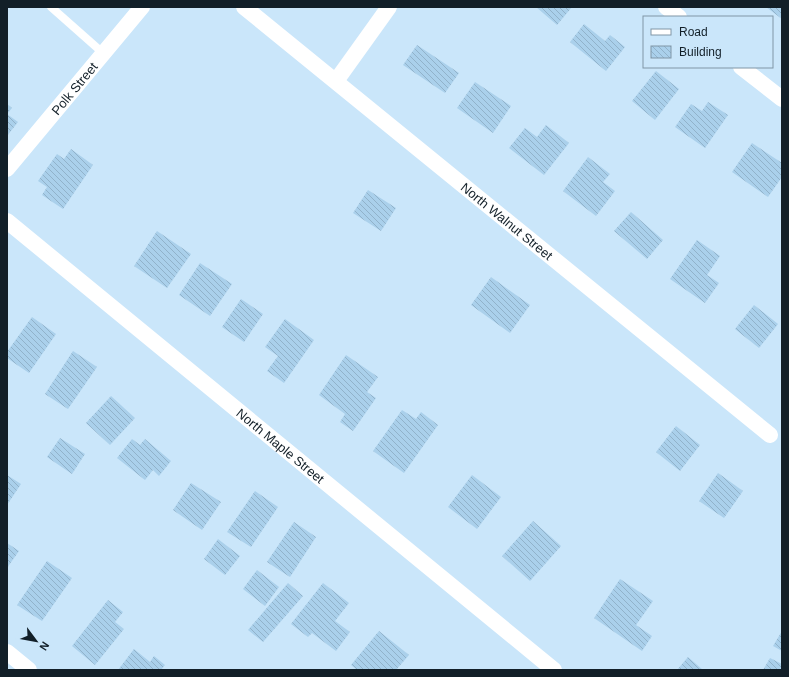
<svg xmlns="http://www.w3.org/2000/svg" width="789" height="677" font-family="Arial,sans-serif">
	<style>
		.building { fill: url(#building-back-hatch) }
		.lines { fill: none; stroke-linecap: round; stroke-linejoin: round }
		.lane { stroke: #fff; stroke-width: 8 }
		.street { stroke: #fff; stroke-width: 16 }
		.labels { text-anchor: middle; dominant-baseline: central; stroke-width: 3; stroke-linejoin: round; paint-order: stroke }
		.street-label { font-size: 13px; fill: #121f28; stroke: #cae6fa }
	</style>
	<defs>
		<pattern id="building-back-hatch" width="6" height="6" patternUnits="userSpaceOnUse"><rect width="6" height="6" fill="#aad0eb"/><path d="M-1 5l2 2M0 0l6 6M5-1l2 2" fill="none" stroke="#91b2ca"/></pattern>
	</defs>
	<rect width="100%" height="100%" fill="#cae6fa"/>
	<g class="building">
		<path d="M536 7H572L557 25Z"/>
		<path d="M766 7H782V19Z"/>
		<path d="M584 24 605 41 610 35 625 47 606 71 570 42Z"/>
		<path d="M417 45 459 73 445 93 403 65Z"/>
		<path d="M656 71 679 89 655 120 632 101Z"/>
		<path d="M475 82 511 106 493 133 457 108Z"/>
		<path d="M708 102 728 115 705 148 675 127 691 104 702 111Z"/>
		<path d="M7 104 12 108 7 114 18 122 7 136Z"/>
		<path d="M546 125 569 143 544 175 509 148 525 128 537 137Z"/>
		<path d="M752 143 782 163V177L768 197 732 172Z"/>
		<path d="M71 149 93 165 63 209 42 195 47 187 38 181 57 154 64 159Z"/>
		<path d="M588 157 610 174 603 182 615 191 596 216 563 191Z"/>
		<path d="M368 190 396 208 381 231 353 213Z"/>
		<path d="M631 212 663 240 647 259 614 231Z"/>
		<path d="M157 231 191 254 167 288 134 266Z"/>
		<path d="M697 240 720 256 707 275 719 283 705 303 670 279Z"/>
		<path d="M200 263 232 284 210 316 179 295Z"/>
		<path d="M491 277 530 305 510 333 471 305Z"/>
		<path d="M241 299 263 314 244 342 222 327Z"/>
		<path d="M754 305 778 324 759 348 735 329Z"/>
		<path d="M32 317 56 334 29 373 7 358V352Z"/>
		<path d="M285 319 314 340 284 383 267 371 278 356 265 347Z"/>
		<path d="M73 351 97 367 68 409 45 394Z"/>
		<path d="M346 355 378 377 367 392 376 398 353 431 340 422 345 414 319 395Z"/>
		<path d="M111 396 135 418 110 445 86 423Z"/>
		<path d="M402 410 416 419 421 412 438 425 404 473 373 451Z"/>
		<path d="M676 426 700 445 680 471 656 452Z"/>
		<path d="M60 438 85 454 72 474 47 457Z"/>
		<path d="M132 439 140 445 145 439 171 461 159 476 153 470 145 480 117 458Z"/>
		<path d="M718 473 743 491 724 518 699 501Z"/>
		<path d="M7 475 21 484 7 505Z"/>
		<path d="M472 475 501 497 477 529 448 507Z"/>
		<path d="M191 483 221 502 202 530 173 510Z"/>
		<path d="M255 491 278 507 251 547 227 532Z"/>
		<path d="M533 521 561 546 530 581 502 556Z"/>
		<path d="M294 522 316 537 290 577 267 562Z"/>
		<path d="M218 539 240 556 225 575 204 559Z"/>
		<path d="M7 543 19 551 7 568Z"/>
		<path d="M47 561 72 578 42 621 17 605Z"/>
		<path d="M257 570 279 587 265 606 243 589Z"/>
		<path d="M620 579 653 601 636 625 652 636 642 651 594 618Z"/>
		<path d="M288 583 303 596 263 642 248 630Z"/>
		<path d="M323 583 349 603 335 621 350 632 336 651 312 633 308 637 291 624Z"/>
		<path d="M108 600 123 612 115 622 124 629 95 665 72 646Z"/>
		<path d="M379 631 409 655 396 670H357L351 665Z"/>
		<path d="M782 631V651L773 646Z"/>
		<path d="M134 649 150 662 154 656 165 665 161 670H118Z"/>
		<path d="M688 657 703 670H677Z"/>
		<path d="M770 658 782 664V670H763Z"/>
	</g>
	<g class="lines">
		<path class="lane" d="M51 7 103 53"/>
		<g class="street">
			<path id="s1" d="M244 7 770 435"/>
			<path d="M666 7 679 17"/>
			<path d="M741 67 782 99"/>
			<path d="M336 81 389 7"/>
			<path id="s2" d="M7 169 142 7"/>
			<path id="s3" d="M7 221 554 670"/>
			<path d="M7 652 29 670"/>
		</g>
	</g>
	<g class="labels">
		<g class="street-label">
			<text stroke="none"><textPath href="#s2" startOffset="105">Polk Street</textPath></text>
			<text stroke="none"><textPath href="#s1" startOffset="339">North Walnut Street</textPath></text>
			<text stroke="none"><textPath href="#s3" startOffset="354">North Maple Street</textPath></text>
		</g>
	</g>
	<rect width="789" height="677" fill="none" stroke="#121f28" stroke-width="16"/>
	<rect x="643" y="16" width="130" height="52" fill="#cae6fa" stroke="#8096a6"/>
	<rect x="651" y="29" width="20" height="6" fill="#ffffff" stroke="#8096a6"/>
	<text x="679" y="36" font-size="12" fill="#121f28">Road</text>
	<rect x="651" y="46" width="20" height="12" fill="url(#building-back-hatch)" stroke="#8096a6"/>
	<text x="679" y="56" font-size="12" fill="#121f28">Building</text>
	<g transform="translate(36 641) rotate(122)" stroke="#cae6fa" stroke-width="3" paint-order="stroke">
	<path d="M0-3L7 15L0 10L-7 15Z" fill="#121f28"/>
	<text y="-6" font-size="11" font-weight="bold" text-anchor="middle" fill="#121f28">N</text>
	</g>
</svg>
